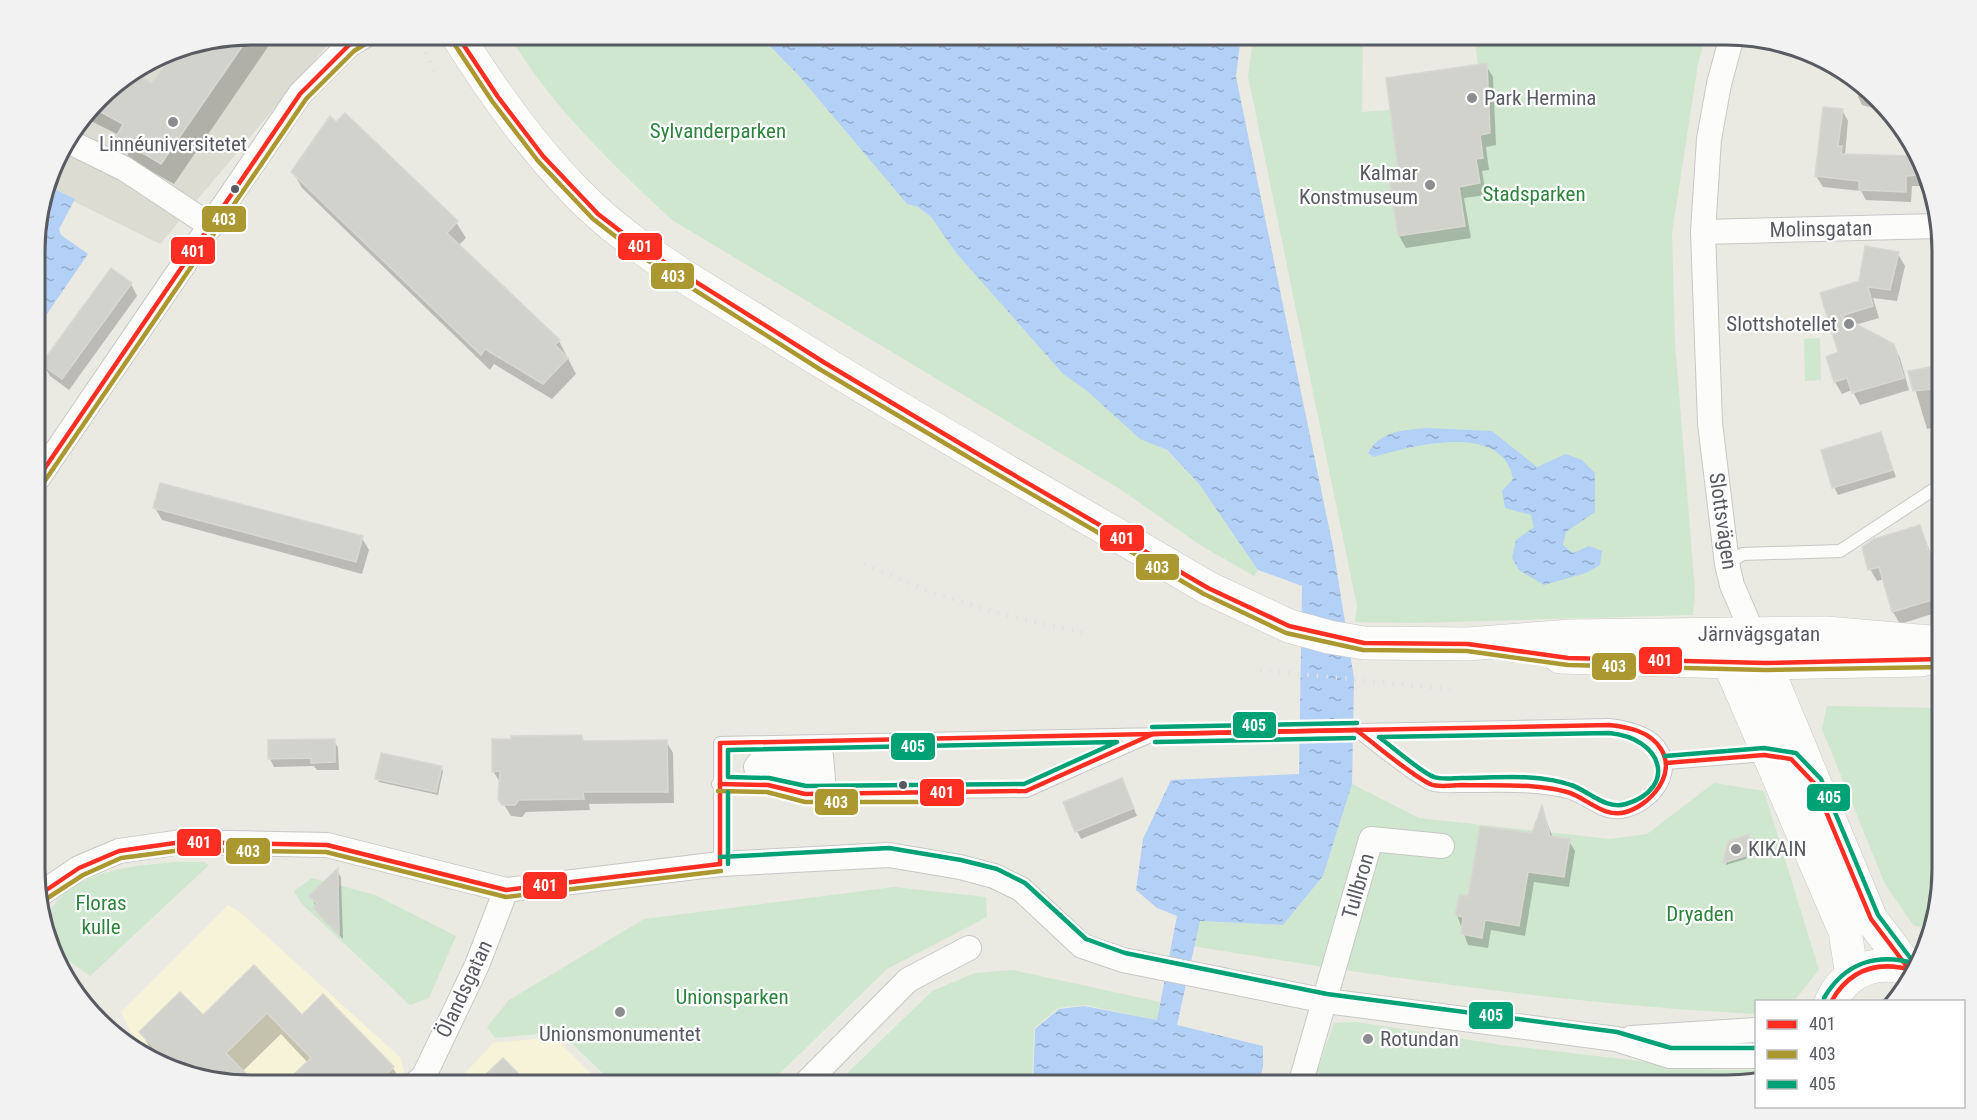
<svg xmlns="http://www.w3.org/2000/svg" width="1977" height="1120" font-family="'Roboto Condensed',sans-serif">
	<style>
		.commercial { fill: #f6f3d9 }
		.education { fill: #dcdcd2 }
		.green { fill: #cfe7cf }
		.water { fill: url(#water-ripples) }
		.shadow { fill: #0003 }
		.building { fill: #d2d2cd; stroke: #d9d7d1; stroke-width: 1.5 }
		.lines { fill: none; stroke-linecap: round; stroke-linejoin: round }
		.lane-casing { stroke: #c7c8c6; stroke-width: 14 }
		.street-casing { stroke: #c7c8c6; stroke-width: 26 }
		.secondary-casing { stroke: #c7c8c7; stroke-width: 34 }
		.lane { stroke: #fcfcfb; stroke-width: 12 }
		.street { stroke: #fcfcfb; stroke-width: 24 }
		.secondary { stroke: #fcfcfb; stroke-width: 33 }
		.rail { stroke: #e2e2e1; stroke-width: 4.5; stroke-dasharray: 1.5 8; stroke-linecap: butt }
		.bus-1-casing { stroke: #fff; stroke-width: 9 }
		.bus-2-casing { stroke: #fff; stroke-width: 9 }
		.bus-3-casing { stroke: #fff; stroke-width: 9 }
		.bus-1 { stroke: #ff2e22; stroke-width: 4.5 }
		.bus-2 { stroke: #ac9830; stroke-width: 4.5 }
		.bus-3 { stroke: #00a174; stroke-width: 4.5 }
		.poi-dot { fill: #8b8d8e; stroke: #fff; stroke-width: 2 }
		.bus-dot { fill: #585b61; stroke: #fff; stroke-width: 2 }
		.labels { text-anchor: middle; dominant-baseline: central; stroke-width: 4.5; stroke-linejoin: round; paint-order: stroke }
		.poi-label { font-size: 21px; fill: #585b61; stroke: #fff; text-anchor: start }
		.park-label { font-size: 21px; fill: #2e833e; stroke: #fff }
		.street-label { font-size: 21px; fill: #585b61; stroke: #fff }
		.rim { fill: none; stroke: #585b61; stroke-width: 3 }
		.line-badge { stroke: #fff; stroke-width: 2 }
		.badge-label { font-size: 16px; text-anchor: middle; font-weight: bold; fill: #fff }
	</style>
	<defs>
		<pattern id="water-ripples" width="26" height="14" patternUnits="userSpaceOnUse" patternTransform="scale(1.5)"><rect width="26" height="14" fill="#b3d0f6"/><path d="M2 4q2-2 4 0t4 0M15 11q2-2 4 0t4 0" fill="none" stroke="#94accb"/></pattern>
	</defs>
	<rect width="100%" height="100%" fill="#eae9e2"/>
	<g class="commercial">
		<path d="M228 905 240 912 401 1058 404 1072 390 1085H251L155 1060 131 1033 121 1012Z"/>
		<path d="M554 1037 603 1085H454L493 1043Z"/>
	</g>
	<path class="education" d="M251 35H336L160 244 47 188 57 155 108 88 168 51Z"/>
	<g class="green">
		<path d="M509 35H759L799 76 907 204 918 207 931 217 957 254 1063 374 1086 390 1140 438 1166 450 1199 484 1258 570 1254 576 1200 545 1120 489 672 220C612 164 550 105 509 35Z"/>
		<path d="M1254 35H1363L1362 112 1390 110 1478 64 1474 35H1706L1698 64 1672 233 1675 343 1695 591 1693 615 1414 623 1355 622 1357 606 1248 76Z"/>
		<path d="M1820 338 1821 380 1805 381 1804 339Z"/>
		<path d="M1827 706 1942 708V883L1929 928 1914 926 1885 884 1822 729Z"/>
		<path d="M1714 783 1764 791 1819 970 1794 1001 1756 1002V1014C1567 1004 1380 977 1193 946L1199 921 1283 925 1323 876 1352 784 1419 818 1610 839 1647 834Z"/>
		<path d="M173 862H204L209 865 90 976 57 952 45 920C67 871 126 867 173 862Z"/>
		<path d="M312 878 375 895 456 936 429 998 410 1005 302 904 294 891Z"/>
		<path d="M894 887 986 897 987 917 887 969 768 1085H615L560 1032 495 1038 487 1027 509 1000 644 919Z"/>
		<path d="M1013 970 1160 1002 1157 1020 1085 1005 1058 1008 1034 1028 1032 1085H835L932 991 975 973Z"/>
		<path d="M1357 1022 1502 1045 1716 1070H1756V1080L1740 1085H1347L1317 1072 1334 1023Z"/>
	</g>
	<g class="water">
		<path d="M759 35H1241L1236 77 1333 547 1354 678 1352 784 1323 876 1283 925 1200 921 1177 1025 1263 1046V1066L1259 1085H1033L1035 1029 1059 1009 1084 1006 1157 1020 1177 916 1157 908 1136 890 1143 839 1171 780 1299 774 1302 586 1258 570 1199 484 1167 450 1140 439 1086 390 1063 374 957 254 931 217 918 207 907 204 799 76Z"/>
		<path d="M48 186 75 199 59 229 61 235 88 254 36 330V223Z"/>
		<path d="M1427 428 1492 431 1537 467 1566 454 1582 460 1595 473V512L1566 532 1563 545 1573 553 1589 546 1602 551 1600 565 1586 573 1544 585 1519 570 1512 558 1516 540 1534 527 1531 515 1505 508 1502 491 1513 479C1503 421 1412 446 1374 457L1368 453C1380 431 1403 430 1427 428Z"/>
	</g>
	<g class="shadow">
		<path d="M251 34 276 35 174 184 130 159 119 135 85 118 108 88 152 85 177 49Z"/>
		<path d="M1828 62 1834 63 1850 78 1835 74Z"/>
		<path d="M1486 65 1493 77 1496 145 1486 147 1489 170 1482 171 1486 195 1464 198 1471 238 1406 248 1399 236 1400 171Z"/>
		<path d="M1860 88 1884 111 1862 105 1858 97Z"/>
		<path d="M1842 110 1848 121 1845 155 1915 158 1923 179 1921 186H1912L1911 202 1866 200 1861 191 1823 187 1816 176Z"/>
		<path d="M293 172 456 222 466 238 458 246 559 341 576 374 552 399 494 364 490 370 302 188Z"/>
		<path d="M1937 242H1942V305L1941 303Z"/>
		<path d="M1898 254 1905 266 1897 301 1873 298 1879 318 1855 325 1893 345 1900 358 1909 390 1860 405 1852 390 1842 394 1835 382 1828 358 1840 353 1822 294 1861 282Z"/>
		<path d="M131 284 137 296 69 390 50 376 43 364Z"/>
		<path d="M1942 359V425L1927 429 1910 372 1934 368Z"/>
		<path d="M1880 434 1896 477 1838 495 1834 487Z"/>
		<path d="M155 508 362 538 369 550 362 574 162 520Z"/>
		<path d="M1920 526 1932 557 1942 554V611L1900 624 1893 612 1884 579 1877 581 1870 569Z"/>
		<path d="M581 736 585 742 666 741 673 753 674 803 589 804 590 810 526 812 522 817 511 816 500 798 501 784 493 771Z"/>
		<path d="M334 740 338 748 339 770H317L314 766 274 767 270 759Z"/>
		<path d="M441 768 443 771 438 795 379 782 377 778Z"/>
		<path d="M1125 787 1137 816 1081 839 1077 831Z"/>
		<path d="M1542 809 1553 838 1569 841 1575 851 1569 887 1534 882 1525 936 1491 930 1488 948 1468 945 1457 915 1470 898 1533 834Z"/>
		<path d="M1749 836 1746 859 1726 865 1730 842Z"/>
		<path d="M337 871 341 877 343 939 320 916 311 896Z"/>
		<path d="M254 967 302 1017 393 1068 403 1085H285L308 1063 281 1034 242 1072 255 1085 160 1061 154 1055 141 1032 203 1017Z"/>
		<path d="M503 1060 528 1085H477Z"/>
	</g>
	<g class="building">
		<path d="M250 35 161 164 116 137 123 124 93 108 108 88 134 72 152 83 175 50Z"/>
		<path d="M1487 63 1490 133 1480 135 1483 158 1476 159 1480 183 1459 187 1465 226 1398 236 1388 171 1398 169 1386 78Z"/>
		<path d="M1823 107 1843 109 1838 146H1842L1841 154 1915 156 1918 165 1916 175 1906 176V192L1859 190V181L1815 176Z"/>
		<path d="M345 113 458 221 447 233 560 340 555 345 568 358 543 384 485 349 481 355 291 172 330 116 336 122Z"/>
		<path d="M1865 246 1899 252 1890 290 1868 287 1873 306 1841 316 1894 344 1904 378 1852 393 1847 378 1834 382 1826 357 1838 352 1820 293 1859 281Z"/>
		<path d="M111 268 132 283 62 379 41 364Z"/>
		<path d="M1942 365V388L1913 391 1908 371Z"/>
		<path d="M1881 432 1893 470 1832 488 1821 450Z"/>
		<path d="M160 483 363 536 356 562 153 508Z"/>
		<path d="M1920 525 1930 556 1942 552V597L1892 612 1879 567 1868 570 1862 547 1874 539Z"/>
		<path d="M582 735 583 741 667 740 668 792H583L584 799 519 800 515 805H502L498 799 500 771 492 772V739H512L511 736Z"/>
		<path d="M335 739V762L311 763V758L268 759V740Z"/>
		<path d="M381 753 442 766 436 792 375 779Z"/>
		<path d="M1122 778 1134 808 1075 832 1063 802Z"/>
		<path d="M1542 805 1550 836 1570 839 1564 877 1528 872 1519 926 1485 920 1482 938 1461 934 1463 917 1455 915 1459 895 1468 896 1480 826 1532 833Z"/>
		<path d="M1750 834 1745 856 1723 863 1728 841Z"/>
		<path d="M338 868V884L339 934 313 908 317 904 309 896Z"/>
		<path d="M254 965 302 1015 323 994 394 1067 375 1085H283L311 1058 267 1013 226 1053 257 1085H251L170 1064 139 1032 180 992 203 1015Z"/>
		<path d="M503 1058 530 1085H475Z"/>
	</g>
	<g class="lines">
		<defs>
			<g id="lane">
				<path d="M1727 564 1743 554 1840 551 1942 484"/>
				<path d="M1666 763 1766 755"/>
				<path d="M718 784 768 785 805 794 1026 791 1148 737"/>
				<path d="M720 864V743L1609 725C1627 727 1651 732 1661 749 1677 776 1651 805 1626 811 1603 818 1587 796 1567 792 1534 784 1500 786 1466 786 1456 786 1444 787 1434 785 1421 783 1370 740 1356 730"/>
			</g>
			<g id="street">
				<path d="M1732 36 1719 84 1709 139 1703 232 1710 423 1727 564 1732 585 1753 634"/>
				<path d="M68 141 125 169 211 226"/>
				<path d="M1703 232 1939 226"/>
				<path d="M36 481 300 94 349 45 366 35"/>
				<path d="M774 756H821L823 780 756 767 760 762Z"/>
				<path d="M36 897 79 868 119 851 182 842 327 845 506 890 720 864 889 855 960 867 994 876 1021 889 1082 946 1123 960 1326 1001 1616 1039 1670 1056H1756"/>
				<path d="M1631 1038 1756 1030"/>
				<path d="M414 1085 424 1076 477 965 506 890"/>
				<path d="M804 1085 908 980 969 948"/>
				<path d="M1300 1085 1371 839 1442 846"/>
			</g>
			<g id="secondary">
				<path d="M457 35C492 91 530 145 577 193 632 250 705 288 771 330 914 420 1062 502 1208 588L1289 626 1329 637 1364 643 1468 644 1571 636 1826 633 1942 643"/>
				<path d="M1721 644 1845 931 1852 976"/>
				<path d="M1757 644 1871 919 1908 968"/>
				<path d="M1560 657 1765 663 1922 660"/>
				<path d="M1831 1002C1847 967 1881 958 1915 971"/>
			</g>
		</defs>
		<use href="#lane" class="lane-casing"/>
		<use href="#street" class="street-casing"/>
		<use href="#secondary" class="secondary-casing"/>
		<use href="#lane" class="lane"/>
		<use href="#street" class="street"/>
		<use href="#secondary" class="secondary"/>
		<g class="rail">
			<path d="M418 35 435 73"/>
			<path d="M864 564 925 590 993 612 1088 634"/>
			<path d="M1260 670 1450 689"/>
		</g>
		<defs>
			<g id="bus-1">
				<path d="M457 35 498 97 543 156 598 214 645 250 825 363 988 460 1208 588 1289 626 1364 643 1468 644 1568 658 1765 663 1942 659"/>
				<path d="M36 481 300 94 349 45 366 35"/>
				<path d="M1609 725C1628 727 1650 731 1661 749 1677 775 1650 805 1626 812 1604 819 1586 797 1567 792 1534 783 1497 786 1462 785 1453 785 1438 788 1430 784 1408 773 1378 746 1356 730Z"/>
				<path d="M1153 734 1356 730"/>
				<path d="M1153 734 1356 730"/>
				<path d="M1666 763 1764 755 1791 759 1814 783 1871 919 1908 968"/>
				<path d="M720 784 768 785 805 794 1026 791 1153 734"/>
				<path d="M720 784V864"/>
				<path d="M720 784V743L1153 734"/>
				<path d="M36 897 79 868 119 851 182 842 327 845 506 890 720 864"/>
				<path d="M1831 1002C1850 968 1879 960 1915 971"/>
			</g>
			<g id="bus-2">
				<path d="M451 39 492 101 538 161 593 219 641 256 821 370 985 467 1204 594 1286 633 1363 650 1467 651 1568 665 1765 670 1942 667"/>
				<path d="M42 485 306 99 354 51 370 41"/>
				<path d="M718 791 767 792 805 802H956"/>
				<path d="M40 903 83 875 121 858 182 850 326 852 506 897 721 871"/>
			</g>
			<g id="bus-3">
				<path d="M1152 727 1357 723"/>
				<path d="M1609 733C1663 738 1678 788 1626 804 1605 810 1589 791 1571 785 1538 773 1496 778 1462 778 1454 778 1442 780 1434 777 1422 773 1391 746 1379 737Z"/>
				<path d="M1117 742 1024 784 806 786 769 778 728 777V750Z"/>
				<path d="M1155 742 1354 738"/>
				<path d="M1665 756 1764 748 1796 753 1821 779 1878 915 1914 963"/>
				<path d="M728 792V864"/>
				<path d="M720 857 889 848 961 860 997 869 1025 883 1086 939 1125 953 1327 994 1617 1032 1671 1048H1756"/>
				<path d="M1824 998C1845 962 1878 952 1917 964"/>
			</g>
		</defs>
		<use href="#bus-1" class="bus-1-casing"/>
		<use href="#bus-2" class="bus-2-casing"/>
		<use href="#bus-3" class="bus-3-casing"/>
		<use href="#bus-1" class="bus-1"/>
		<use href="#bus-2" class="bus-2"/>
		<use href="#bus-3" class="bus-3"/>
	</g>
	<g class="poi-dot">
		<circle cx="1472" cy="98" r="6"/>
		<circle cx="173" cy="122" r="6"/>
		<circle cx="1430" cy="185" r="6"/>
		<circle cx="1849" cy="324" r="6"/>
		<circle cx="1736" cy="849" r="6"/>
		<circle cx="620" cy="1012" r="6"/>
		<circle cx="1368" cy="1039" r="6"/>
	</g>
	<g class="bus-dot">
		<circle cx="235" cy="189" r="5"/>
		<circle cx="903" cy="785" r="5"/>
	</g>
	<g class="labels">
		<g class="poi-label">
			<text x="1484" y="98">Park Hermina</text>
			<text x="173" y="144" text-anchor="middle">Linnéuniversitetet</text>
			<text x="1418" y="173" text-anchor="end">Kalmar<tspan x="1418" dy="24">Konstmuseum</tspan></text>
			<text x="1837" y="324" text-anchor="end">Slottshotellet</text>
			<text x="1748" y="849">KIKAIN</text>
			<text x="620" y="1034" text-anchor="middle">Unionsmonumentet</text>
			<text x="1380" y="1039">Rotundan</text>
		</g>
		<g class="park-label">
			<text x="718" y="131">Sylvanderparken</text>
			<text x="1534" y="194">Stadsparken</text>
			<text x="101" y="903">Floras<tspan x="101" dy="24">kulle</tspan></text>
			<text x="1700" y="914">Dryaden</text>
			<text x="732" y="997">Unionsparken</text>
		</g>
		<g class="street-label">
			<text transform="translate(1821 229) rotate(-1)">Molinsgatan</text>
			<text transform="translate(1723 521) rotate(82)">Slottsvägen</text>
			<text x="1759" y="634">Järnvägsgatan</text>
			<text transform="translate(1358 886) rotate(-74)">Tullbron</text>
			<text transform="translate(464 989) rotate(-65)">Ölandsgatan</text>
		</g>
	</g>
	<path d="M0 0H1977V1120H0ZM251 45H1726A206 206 0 0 1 1932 251V869A206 206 0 0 1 1726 1075H251A206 206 0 0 1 45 869V251A206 206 0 0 1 251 45Z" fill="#f2f2f2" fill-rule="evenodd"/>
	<path class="rim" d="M251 45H1726A206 206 0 0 1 1932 251V869A206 206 0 0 1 1726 1075H251A206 206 0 0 1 45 869V251A206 206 0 0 1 251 45Z"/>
	<g class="line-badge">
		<rect x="201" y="205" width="46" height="28" rx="6" fill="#ac9830"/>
		<rect x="617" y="232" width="46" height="29" rx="6" fill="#ff2e22"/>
		<rect x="170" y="236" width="46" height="29" rx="6" fill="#ff2e22"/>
		<rect x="650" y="262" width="45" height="28" rx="6" fill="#ac9830"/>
		<rect x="1099" y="524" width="46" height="28" rx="6" fill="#ff2e22"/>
		<rect x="1135" y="553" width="45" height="28" rx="6" fill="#ac9830"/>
		<rect x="1638" y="646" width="45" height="29" rx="6" fill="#ff2e22"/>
		<rect x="1591" y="652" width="46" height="29" rx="6" fill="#ac9830"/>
		<rect x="1232" y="711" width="45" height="28" rx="6" fill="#00a174"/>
		<rect x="890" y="732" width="46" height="29" rx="6" fill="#00a174"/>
		<rect x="919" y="778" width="46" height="29" rx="6" fill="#ff2e22"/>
		<rect x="1806" y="783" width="45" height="29" rx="6" fill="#00a174"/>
		<rect x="814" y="788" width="45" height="28" rx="6" fill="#ac9830"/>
		<rect x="176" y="828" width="46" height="29" rx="6" fill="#ff2e22"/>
		<rect x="225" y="837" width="46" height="28" rx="6" fill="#ac9830"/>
		<rect x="522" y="871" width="46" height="29" rx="6" fill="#ff2e22"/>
		<rect x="1468" y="1001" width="46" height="29" rx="6" fill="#00a174"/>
	</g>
	<g class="badge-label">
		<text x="224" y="225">403</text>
		<text x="640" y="252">401</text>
		<text x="193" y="257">401</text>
		<text x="673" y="282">403</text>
		<text x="1122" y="544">401</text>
		<text x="1157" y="573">403</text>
		<text x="1660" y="666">401</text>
		<text x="1614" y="672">403</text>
		<text x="1254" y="731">405</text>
		<text x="913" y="752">405</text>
		<text x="942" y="798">401</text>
		<text x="1829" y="803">405</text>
		<text x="836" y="808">403</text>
		<text x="199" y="848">401</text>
		<text x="248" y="857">403</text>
		<text x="545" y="891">401</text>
		<text x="1491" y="1021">405</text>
	</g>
	<rect x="1755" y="1000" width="210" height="108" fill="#ffffff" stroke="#bcbdc0" stroke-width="1.5"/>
	<rect x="1767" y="1020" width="30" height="9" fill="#ff2e22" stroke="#bcbdc0" stroke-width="1.5"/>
	<text x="1809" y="1030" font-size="18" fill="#585b61">401</text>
	<rect x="1767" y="1050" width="30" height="9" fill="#ac9830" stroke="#bcbdc0" stroke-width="1.5"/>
	<text x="1809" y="1060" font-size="18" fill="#585b61">403</text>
	<rect x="1767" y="1080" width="30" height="9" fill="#00a174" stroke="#bcbdc0" stroke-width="1.5"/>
	<text x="1809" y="1090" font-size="18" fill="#585b61">405</text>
</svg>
